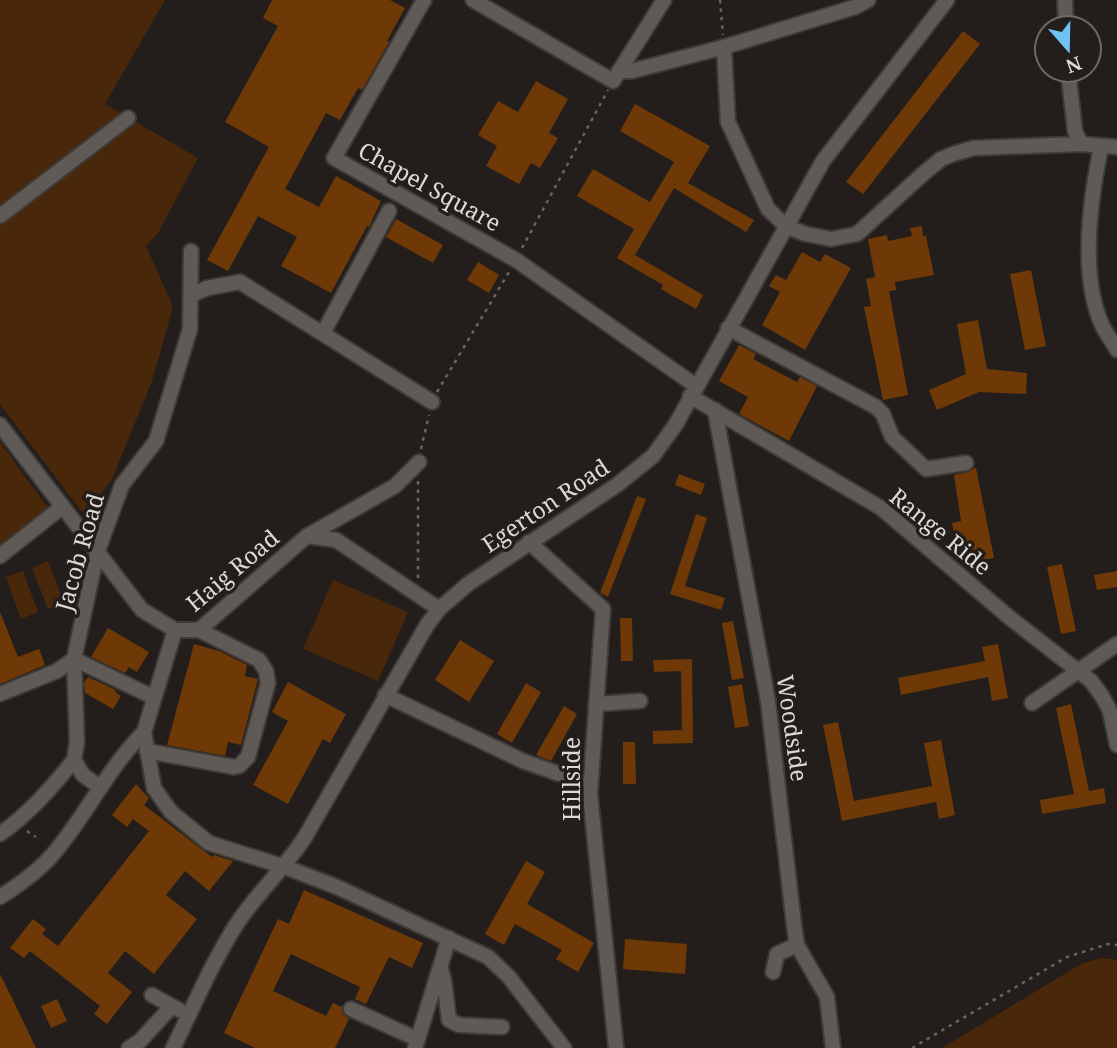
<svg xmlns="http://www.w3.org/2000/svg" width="1117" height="1048" font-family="'Noto Serif',serif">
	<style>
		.green { fill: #49270a }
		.building { fill: #6e3906 }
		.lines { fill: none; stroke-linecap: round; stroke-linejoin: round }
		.minor-casing { stroke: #3e3a38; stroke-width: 18 }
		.path { stroke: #686461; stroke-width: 2.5; stroke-dasharray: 3.5 5; stroke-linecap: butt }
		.minor { stroke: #5f5a56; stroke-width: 14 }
		.labels { text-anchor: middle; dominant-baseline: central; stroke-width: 7; stroke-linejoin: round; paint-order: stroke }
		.street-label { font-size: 23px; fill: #dcd9d7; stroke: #231e1b }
	</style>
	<rect width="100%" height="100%" fill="#231e1b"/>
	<g class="green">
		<path d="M0 0H165L105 104 198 158 158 233 146 246 173 307 152 381 112 479 85 516 0 404Z"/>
		<path d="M0 442 49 509 0 548Z"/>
		<path d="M48 561 64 603 48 609 32 568Z"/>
		<path d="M23 571 38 612 21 619 6 577Z"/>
		<path d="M333 580 408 612 378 681 303 649Z"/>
		<path d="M1101 958 1117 960V1048H942L1081 964Z"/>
	</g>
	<g class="building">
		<path d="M272 0H390L405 8 387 41 389 42 362 90 358 88 340 120 326 113 285 189 319 207 336 176 381 201 369 227 367 226 331 293 281 266 297 237 258 216 228 271 207 260 269 147 225 122 278 26 263 18Z"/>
		<path d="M963 31 980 44 863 194 846 182Z"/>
		<path d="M536 81 568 99 549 133 558 138 540 168 531 163 519 184 486 166 497 146 478 135 498 101 518 112Z"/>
		<path d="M635 104 710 146 688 183 754 220 746 232 674 188 635 255 703 295 696 309 661 289 663 285 617 258 634 229 577 196 593 169 650 202 674 162 620 131Z"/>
		<path d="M396 219 443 245 433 263 386 237Z"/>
		<path d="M922 226 923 236H926L934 275 895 282 896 290 889 291 908 395 883 400 864 307 871 306 866 279 875 277 868 239 887 235 888 241 912 236 910 228Z"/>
		<path d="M802 252 820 262 825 254 851 268 805 350 762 325 780 292 769 286 776 275 786 280Z"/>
		<path d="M478 262 499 275 489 293 467 280Z"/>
		<path d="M1031 270 1046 346 1025 350 1010 274Z"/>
		<path d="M978 320 987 369 1027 373 1026 394 979 392 937 410 929 390 966 374 957 324Z"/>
		<path d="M739 345 756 354 753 359 797 382 800 377 817 386 789 441 739 414 748 397 719 381Z"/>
		<path d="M974 468H976L994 558 962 564 960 562 952 523 961 521 954 475 968 472Z"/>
		<path d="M679 474 705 484 701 495 675 485Z"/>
		<path d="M637 496 646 499 608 597 600 593Z"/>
		<path d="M696 514 707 518 685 586 725 598 721 610 670 594Z"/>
		<path d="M1062 564 1076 631 1061 634 1047 567Z"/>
		<path d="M1117 571V587L1097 590 1094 575Z"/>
		<path d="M0 612 18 657 39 649 45 665 0 684Z"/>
		<path d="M620 618H632L633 661H621Z"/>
		<path d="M733 621 744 678 732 680 722 623Z"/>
		<path d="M108 628 149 652 137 672 129 667 125 673 91 657Z"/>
		<path d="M460 640 494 661 469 702 435 680Z"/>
		<path d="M194 644 219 651 247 665 245 676 258 679 241 745 228 742 225 756 167 745Z"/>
		<path d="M998 644 1008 698 992 701 988 677 901 695 898 678 985 661 982 647Z"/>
		<path d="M692 659 693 743 653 744V731L682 730 681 671 654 672 653 660Z"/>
		<path d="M88 677 116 690 115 692 121 696 113 709 85 693 84 683Z"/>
		<path d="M288 682 346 714 330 743 323 739 288 804 253 785 288 721 272 712Z"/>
		<path d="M526 683 541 692 512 743 497 734Z"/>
		<path d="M742 684 749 726 735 728 728 687Z"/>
		<path d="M1071 704 1089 791 1104 788 1106 803 1042 814 1040 800 1074 794 1056 708Z"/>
		<path d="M564 706 577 714 551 761 536 755Z"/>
		<path d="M838 722 854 801 932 786 924 743 941 740 955 815 939 819 936 802 842 821 823 725Z"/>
		<path d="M623 742H635L636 784H623Z"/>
		<path d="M136 784 149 798 144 805 212 857 214 855 233 861 209 891 185 871 166 895 197 919 154 974 125 951 108 973 132 992 107 1024 94 1014 100 1006 30 951 24 958 10 948 33 919 46 929 42 934 58 946 149 831 133 819 127 827 112 815Z"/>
		<path d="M526 861 545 872 527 904 594 943 578 972 556 959 562 950 515 924 504 945 485 934Z"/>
		<path d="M304 890 423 943 412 968 389 957 366 1004 355 999 360 987 291 954 273 991 326 1016 333 1003 342 1007 343 1014 349 1019 335 1048H255L224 1033 278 919 289 924Z"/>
		<path d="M625 939 687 944 685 974 623 969Z"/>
		<path d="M0 974 11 996 36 1048H0Z"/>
		<path d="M57 999 67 1021 51 1028 41 1006Z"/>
	</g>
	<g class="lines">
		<defs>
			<g id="minor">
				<path d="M424 0 334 158 516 260 696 386"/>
				<path d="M473 0 613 81 664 0"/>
				<path d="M1065 0 1066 28"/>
				<path d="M724 47 728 122 768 209 787 227 806 234 831 239 857 234 924 173 941 159 956 153 974 148 1081 144 1117 147"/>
				<path d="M1068 70 1075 131 1081 144"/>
				<path d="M619 71H632L724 47 855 7 868 0"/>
				<path d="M1101 147C1090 200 1079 277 1103 327 1107 335 1113 342 1117 350"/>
				<path d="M0 216 128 118"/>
				<path d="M191 295 207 288 240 282 432 402"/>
				<path d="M728 328 876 407 883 414 892 437 926 469 966 463"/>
				<path d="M323 333 389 211"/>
				<path d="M690 396 881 508 1010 618 1091 681 1102 696 1110 711 1117 745"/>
				<path d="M715 410 768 701 794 925 797 945 827 997 833 1048"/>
				<path d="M0 425 142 610 175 630H199L307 536 336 540 439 609"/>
				<path d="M307 536 395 486 419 462"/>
				<path d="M529 542 603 609 590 794 616 1048"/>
				<path d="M0 556 62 507"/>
				<path d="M175 630 144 732 154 788 171 812 209 843 285 867 337 887 488 957 509 977 564 1048"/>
				<path d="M0 694 57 671 74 659 153 697"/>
				<path d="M385 695 523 761 590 785"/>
				<path d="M1032 703 1117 644"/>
				<path d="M596 704 640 701"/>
				<path d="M147 751 234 767 239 766 248 757 268 683 266 671 259 660 199 630"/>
				<path d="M100 787 83 775 74 760 77 742 74 659 97 553 122 485 156 441 190 329 191 251"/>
				<path d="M0 834C29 814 52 787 74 760"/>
				<path d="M0 897C19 885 39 871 54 853 87 814 108 768 144 732"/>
				<path d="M441 969 444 980 449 1020 459 1025 502 1027"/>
				<path d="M773 972 777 954 797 945"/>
				<path d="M152 995 179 1010"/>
				<path d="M351 1009 417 1039"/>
				<path d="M129 1048 140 1041 171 1007"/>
				<path d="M173 1048C194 1006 212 962 238 922 258 892 285 868 305 837L427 625 439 609 468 584 617 485 653 456 676 424 823 161 947 0"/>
				<path d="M415 1048 449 938"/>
			</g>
		</defs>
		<use href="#minor" class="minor-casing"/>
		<g class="path">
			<path d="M720 0 723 35"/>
			<path d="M522 248 608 90"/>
			<path d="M437 392 509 272"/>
			<path d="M421 449 429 415"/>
			<path d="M418 578V480"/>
			<path d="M27 831 36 837"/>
			<path d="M912 1048 1067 957 1108 944 1117 945"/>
		</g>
		<use href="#minor" class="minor"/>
	</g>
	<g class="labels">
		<g class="street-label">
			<text transform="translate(430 186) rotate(29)">Chapel Square</text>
			<text transform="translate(545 505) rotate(-34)">Egerton Road</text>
			<text transform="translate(941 531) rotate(39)">Range Ride</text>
			<text transform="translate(79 552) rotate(-74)">Jacob Road</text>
			<text transform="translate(232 570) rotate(-40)">Haig Road</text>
			<text transform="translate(793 728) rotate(82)">Woodside</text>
			<text transform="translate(571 779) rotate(-90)">Hillside</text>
		</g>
	</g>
	<g transform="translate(1068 49) rotate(160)"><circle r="33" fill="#231e1b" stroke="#6d6966" stroke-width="2"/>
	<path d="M0-5L12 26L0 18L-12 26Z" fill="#6fc2f4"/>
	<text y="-10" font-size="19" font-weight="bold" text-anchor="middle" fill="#dcd9d7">N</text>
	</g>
</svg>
